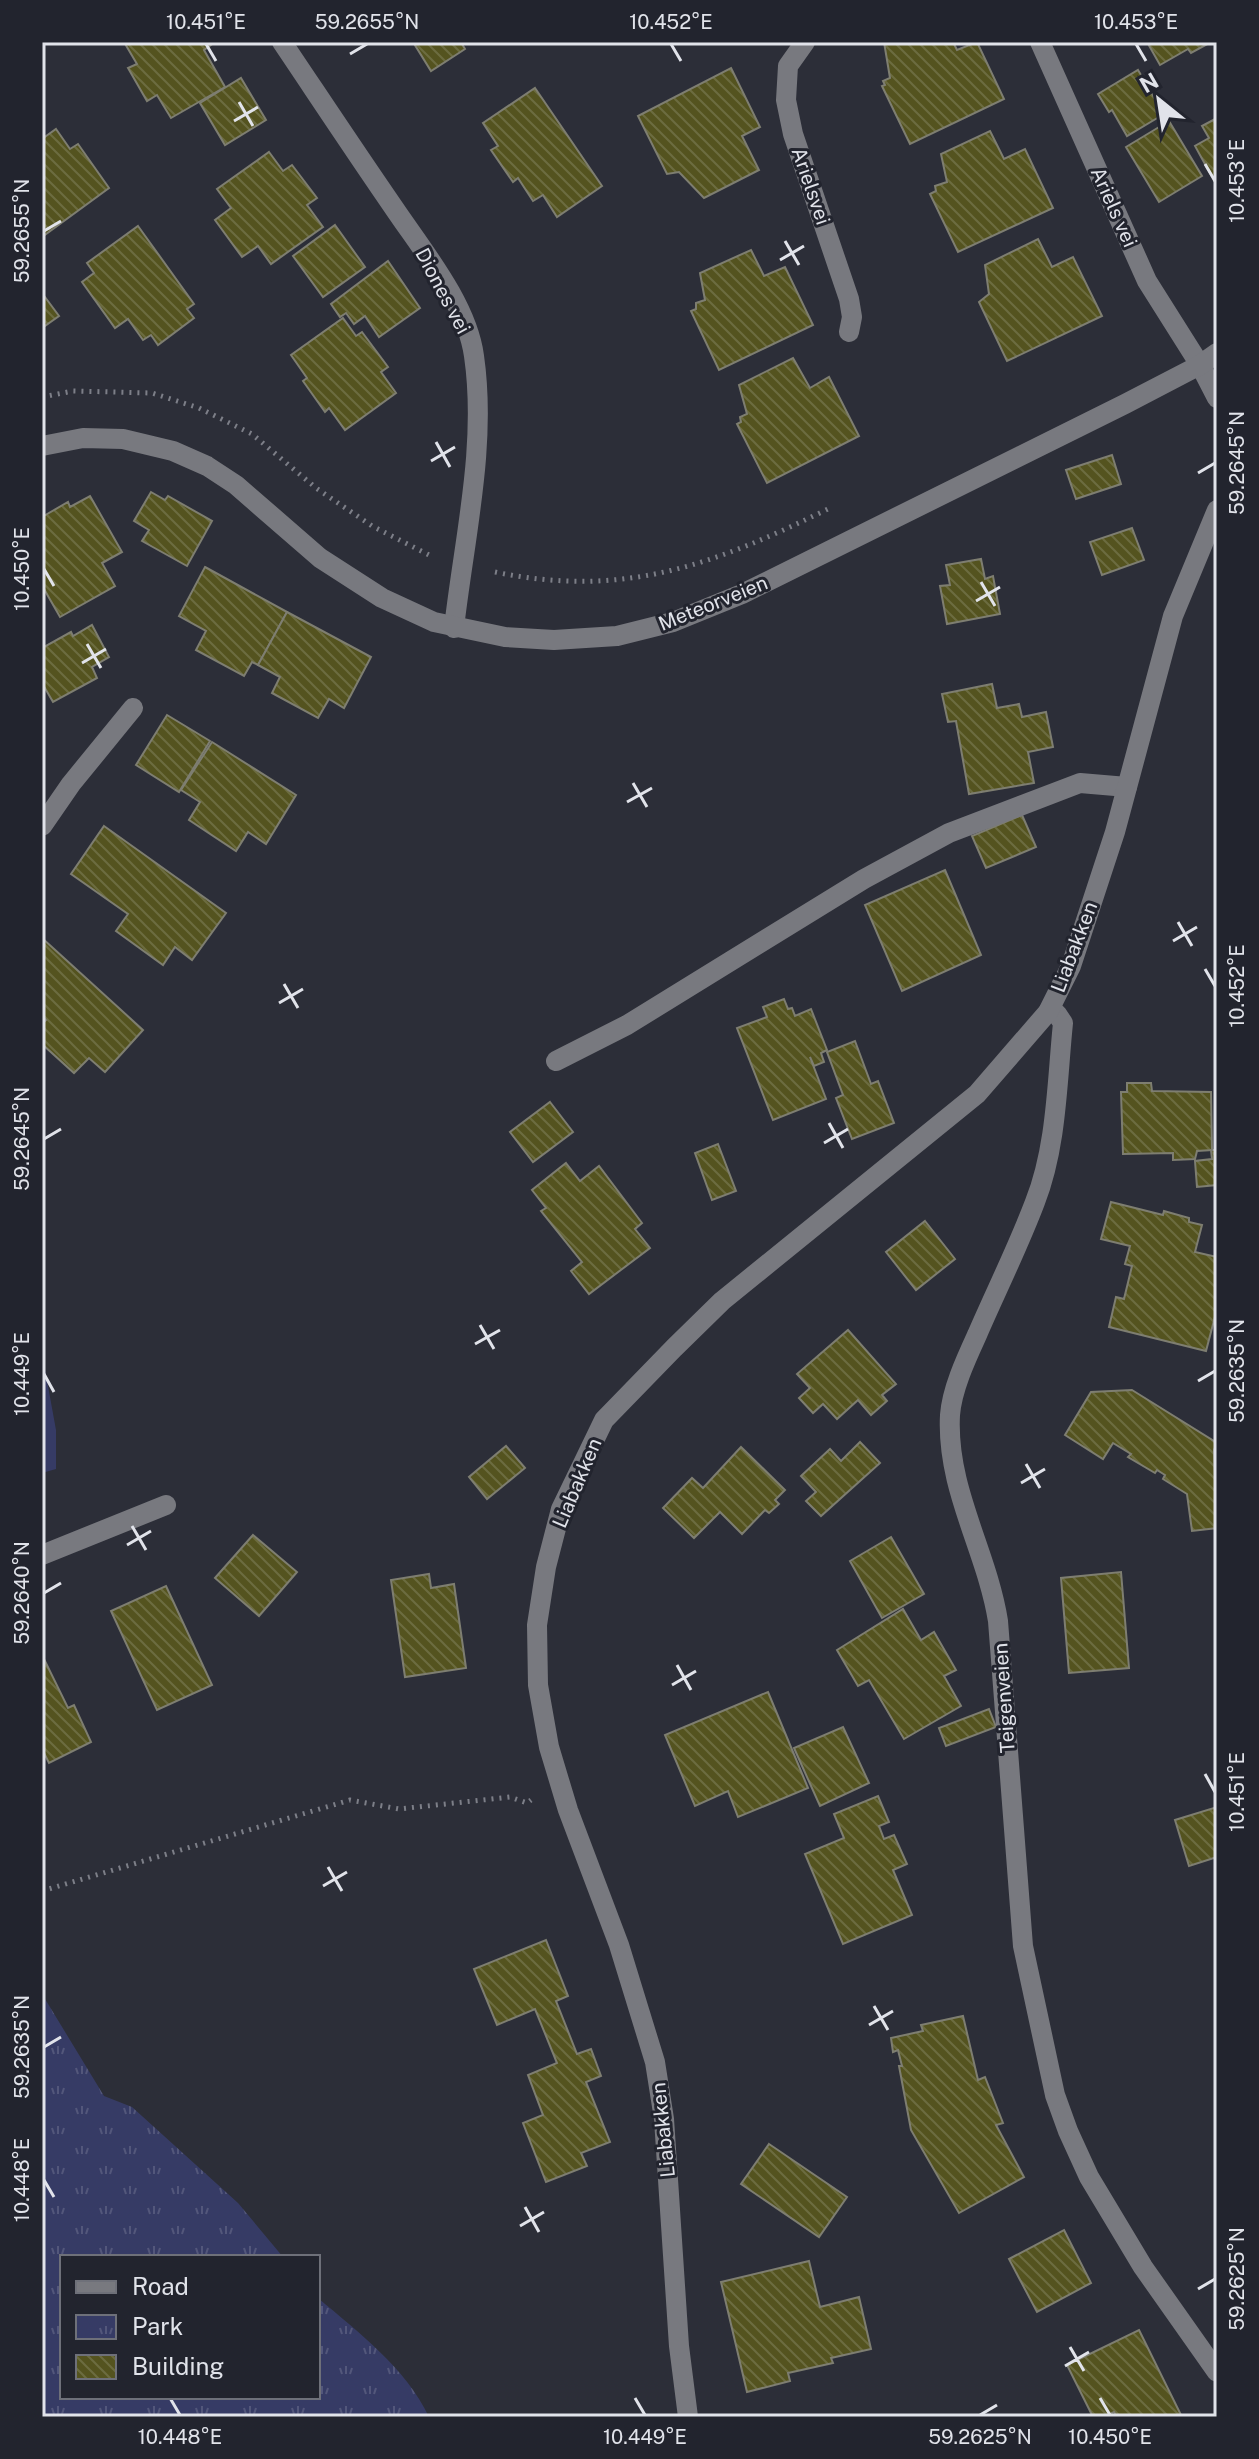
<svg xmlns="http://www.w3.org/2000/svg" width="1259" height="2459" font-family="'Public Sans',sans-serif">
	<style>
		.grass { fill: #363b65 }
		.park { fill: url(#park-tufts) }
		.building { fill: url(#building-back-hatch); stroke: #7e7e71; stroke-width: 2 }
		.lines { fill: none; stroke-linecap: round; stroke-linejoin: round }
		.path { stroke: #7d7f88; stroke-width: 5; stroke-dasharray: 2 6; stroke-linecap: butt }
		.minor { stroke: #78797f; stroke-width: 20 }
		.ticks { fill: none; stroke: #e1e3ea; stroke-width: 3 }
		.labels { text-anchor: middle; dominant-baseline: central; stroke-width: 6; stroke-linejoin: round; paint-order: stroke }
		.street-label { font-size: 20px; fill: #e1e3ea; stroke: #22242e }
		.neatline { fill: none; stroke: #e1e3ea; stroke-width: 3 }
		.ticks-label { font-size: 20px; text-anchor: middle; fill: #e1e3ea }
	</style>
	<defs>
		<pattern id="park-tufts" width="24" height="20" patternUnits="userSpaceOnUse" patternTransform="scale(2)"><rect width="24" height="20" fill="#363b65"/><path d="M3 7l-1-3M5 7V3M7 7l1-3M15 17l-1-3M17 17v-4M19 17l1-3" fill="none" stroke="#53577b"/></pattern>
		<pattern id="building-back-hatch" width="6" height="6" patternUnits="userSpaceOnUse" patternTransform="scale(2)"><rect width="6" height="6" fill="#54531f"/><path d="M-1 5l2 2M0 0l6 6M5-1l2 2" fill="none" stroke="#6c6c40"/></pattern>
	</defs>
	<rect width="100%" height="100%" fill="#2c2e38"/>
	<path class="grass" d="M42 1353 56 1430V1469L42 1473Z"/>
	<path class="park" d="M42 1994 104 2096 132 2107 238 2203 283 2257H62V2397H318V2298C358 2332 406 2368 429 2417H42Z"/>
	<g class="building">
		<path d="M124 42H215L204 50 225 87 171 118 157 95 147 101 128 68 137 64Z"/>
		<path d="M413 42H467L462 44 465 49 431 71Z"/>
		<path d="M884 42H953L957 50 977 42 1004 99 910 144 882 86 885 85 883 81 890 78Z"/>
		<path d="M1147 42H1211L1191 53 1188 49 1160 65Z"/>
		<path d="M731 68 760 127 742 136 759 170 704 198 679 172 667 174 638 116Z"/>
		<path d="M1138 70 1164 114 1127 136 1112 110 1109 112 1098 94Z"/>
		<path d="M241 78 266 120 225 145 200 103Z"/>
		<path d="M535 88 602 186 557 217 543 195 533 201 518 178 513 182 491 150 498 146 483 123Z"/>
		<path d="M1217 118V186L1195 146 1209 138 1202 126Z"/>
		<path d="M1169 121 1202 176 1159 202 1126 147Z"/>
		<path d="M56 129 70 149 78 144 109 188 42 237V139Z"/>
		<path d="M990 131 1004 159 1025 149 1053 208 958 252 930 194 936 191 935 186 947 182 941 154Z"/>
		<path d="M269 152 283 171 292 165 317 198 307 205 323 227 271 264 258 246 242 257 215 220 231 208 217 189Z"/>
		<path d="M335 225 365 267 323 297 293 256Z"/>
		<path d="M138 226 194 304 187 309 194 318 158 345 151 335 143 340 128 319 115 328 82 282 94 273 87 263Z"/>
		<path d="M1038 239 1052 267 1073 257 1102 316 1007 361 979 302 989 294 985 265Z"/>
		<path d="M751 250 764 276 785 267 813 325 719 370 691 311 696 309V303L705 300 700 273Z"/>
		<path d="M388 261 420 308 379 337 365 316 354 324 346 313 340 317 331 304Z"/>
		<path d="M42 293 59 316 42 328Z"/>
		<path d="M343 318 356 336 362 332 388 367 381 372 396 393 345 430 329 408 325 412 303 381 307 378 291 355Z"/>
		<path d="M793 358 810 388 829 377 859 436 767 483 737 424 741 422 740 417 747 414 739 385Z"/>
		<path d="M1112 455 1121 484 1076 499 1066 470Z"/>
		<path d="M151 492 165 500 168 496 212 521 187 566 142 541 149 530 134 521Z"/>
		<path d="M90 496 122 552 102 563 115 586 60 617 44 589 42 591V517L68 502 70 507Z"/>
		<path d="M1132 528 1144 560 1102 575 1090 542Z"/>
		<path d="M981 559 985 579 993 576 1000 614 947 624 940 586 950 585 946 565Z"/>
		<path d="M205 567 287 612 258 665 252 662 244 676 196 650 206 631 179 616Z"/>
		<path d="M287 612 371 657 344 708 329 699 318 718 272 693 280 677 258 665Z"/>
		<path d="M92 625 109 657 92 667 97 678 53 702 42 683V648L71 632 73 636Z"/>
		<path d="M992 684 997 708 1019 704 1022 717 1046 712 1053 747 1028 752 1034 783 969 794 956 721 948 722 942 694Z"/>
		<path d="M167 715 210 741 179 792 136 765Z"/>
		<path d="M212 742 296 795 266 844 248 832 236 851 189 820 200 802 181 790Z"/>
		<path d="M1022 815 1036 847 986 868 972 836Z"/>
		<path d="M104 826 226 913 192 960 175 947 163 965 116 931 128 914 71 874Z"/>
		<path d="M945 870 981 955 902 991 865 905Z"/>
		<path d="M42 938 143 1030 105 1072 89 1058 74 1073 42 1044V1024L46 1020 42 1016Z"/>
		<path d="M784 999 788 1009 792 1008 795 1016 811 1009 827 1050 821 1053 824 1062 814 1066 810 1057 826 1099 773 1120 737 1028 767 1017 763 1007Z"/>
		<path d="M855 1041 871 1084 878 1081 894 1123 852 1139 836 1098 843 1095 827 1052Z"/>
		<path d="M1127 1083H1151L1152 1091 1211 1092 1212 1150 1197 1151 1195 1159 1173 1160V1153L1123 1154 1121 1092H1127Z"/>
		<path d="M550 1102 573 1132 533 1162 510 1132Z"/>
		<path d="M718 1144 736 1191 712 1200 695 1153Z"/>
		<path d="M1211 1150H1217V1185L1197 1187 1195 1161 1212 1159Z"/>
		<path d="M566 1163 580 1181 599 1166 642 1223 635 1229 650 1248 589 1294 571 1271 582 1262 541 1211 546 1208 532 1190Z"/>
		<path d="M1111 1202 1163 1215 1164 1211 1189 1218V1222L1202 1225 1195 1252 1217 1257V1309L1206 1351 1109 1327 1116 1297 1124 1299 1132 1266 1125 1264 1130 1246 1101 1239Z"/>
		<path d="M925 1221 955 1259 916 1290 886 1252Z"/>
		<path d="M848 1330 896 1384 882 1395 887 1401 871 1415 858 1400 837 1419 823 1404 813 1413 799 1398 810 1388 797 1374Z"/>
		<path d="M1132 1390 1217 1443 1214 1450 1217 1528 1192 1531 1187 1494 1163 1479 1165 1475 1157 1470 1155 1473 1128 1457 1131 1454 1113 1443 1103 1459 1065 1435 1091 1392Z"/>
		<path d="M860 1442 880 1463 821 1516 806 1501 816 1492 801 1476 830 1449 841 1461Z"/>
		<path d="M506 1446 525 1468 487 1499 469 1477Z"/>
		<path d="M741 1447 785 1490 775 1500 779 1504 769 1513 765 1510 742 1534 720 1512 694 1538 663 1508 692 1478 703 1488Z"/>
		<path d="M253 1535 297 1572 259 1616 215 1578Z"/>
		<path d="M891 1537 924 1594 882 1618 850 1561Z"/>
		<path d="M1121 1572 1129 1668 1069 1673 1061 1578Z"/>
		<path d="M429 1574 431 1588 454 1584 466 1668 405 1677 391 1580Z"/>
		<path d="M166 1586 212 1685 157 1710 111 1611Z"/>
		<path d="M903 1609 921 1640 934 1632 956 1670 944 1676 961 1706 904 1739 869 1680 858 1686 837 1650Z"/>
		<path d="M42 1655 68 1708 74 1705 91 1742 49 1763 42 1749Z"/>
		<path d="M768 1692 808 1788 738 1817 728 1791 695 1806 665 1735Z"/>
		<path d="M989 1709 996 1727 946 1746 939 1728Z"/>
		<path d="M843 1727 869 1783 820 1806 794 1748Z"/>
		<path d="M878 1796 889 1822 879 1826 884 1839 894 1835 907 1864 893 1870 912 1915 843 1944 805 1854 844 1838 834 1814Z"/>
		<path d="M1217 1807V1857L1189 1866 1175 1820Z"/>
		<path d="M546 1940 568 1996 556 2001 577 2054 591 2049 601 2076 586 2082 610 2142 581 2153 587 2166 546 2182 523 2123 543 2115 528 2075 557 2063 535 2009 497 2025 474 1969Z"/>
		<path d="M963 2016 978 2080 985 2077 1003 2123 996 2125 1024 2177 959 2213 911 2130 899 2066H902L898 2050 893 2052 891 2038 923 2031 921 2025Z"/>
		<path d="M769 2144 847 2197 819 2237 741 2184Z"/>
		<path d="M1064 2230 1091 2283 1037 2312 1009 2259Z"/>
		<path d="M809 2261 820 2307 859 2297 871 2349 831 2358 833 2363 788 2373 790 2381 747 2392 721 2282Z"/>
		<path d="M1139 2330 1182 2417H1117L1114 2412 1103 2417H1093L1067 2365Z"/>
	</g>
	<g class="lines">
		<g class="path">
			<path d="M42 397 73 391 152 393 199 408 252 434 316 488 372 526 431 556"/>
			<path d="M495 572C625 599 715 564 830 508"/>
			<path d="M42 1891 350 1800 399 1809 510 1797 527 1803 531 1800"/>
		</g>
		<g class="minor">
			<path d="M282 42C319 97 356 153 394 208 423 251 467 304 474 356 487 446 464 539 454 628"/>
			<path d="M805 42 788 66 786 100 793 134 849 299 852 317 849 332"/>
			<path d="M1040 42 1147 281 1200 365 1217 398"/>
			<path d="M42 446 83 438 123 439 173 451 207 466 236 485 320 558 382 598 434 622 505 637 554 640 617 636 673 622 742 594 1125 404 1200 365 1217 353"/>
			<path d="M42 826 71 784 133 708"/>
			<path d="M1048 1012 1057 1014 1063 1023C1057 1081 1057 1146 1035 1202 1018 1247 996 1291 977 1335 966 1359 952 1389 950 1415 946 1489 987 1551 998 1621L1023 1946 1055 2095 1068 2131 1089 2177 1143 2267 1217 2372"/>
			<path d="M556 1061 627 1025 864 879 949 833 1080 783 1127 787"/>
			<path d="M42 1555 166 1505"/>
			<path d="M688 2417 679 2346 664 2119 655 2062 619 1945 568 1810 549 1747 538 1685 537 1625 546 1567 561 1509 604 1420 674 1348 722 1301 977 1094 1048 1012 1071 966 1115 832 1173 616 1217 510"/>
		</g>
	</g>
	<path class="ticks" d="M206 44 216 61M671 44 681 61M1136 44 1146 61M350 54 367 44M239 102 253 126M234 121 258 107M1205 164 1215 181M44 231 61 221M785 241 799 265M780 260 804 246M436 442 450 467M431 461 455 447M1198 473 1215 463M44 569 54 586M981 582 995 606M976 601 1000 587M87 644 101 668M82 663 106 649M633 783 647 807M627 802 652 788M1178 922 1192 946M1173 941 1197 927M1205 969 1215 986M284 984 298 1008M279 1003 303 989M829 1123 843 1148M44 1139 61 1129M824 1143 848 1129M480 1325 494 1349M475 1344 500 1330M44 1374 54 1392M1198 1381 1215 1371M1026 1464 1040 1488M1021 1483 1045 1469M132 1526 146 1550M127 1545 151 1531M44 1593 61 1583M677 1665 691 1690M672 1685 696 1671M1205 1774 1215 1792M328 1867 342 1891M323 1886 347 1872M874 2006 888 2030M869 2025 893 2011M44 2047 61 2037M44 2180 54 2197M525 2207 539 2232M520 2226 544 2212M1198 2289 1215 2279M1070 2347 1084 2371M1065 2366 1089 2352M170 2398 180 2415M635 2398 645 2415M1100 2398 1110 2415M980 2415 997 2405"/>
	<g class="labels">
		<g class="street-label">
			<text transform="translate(811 186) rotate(71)">Arielsvei</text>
			<text transform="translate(1114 207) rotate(66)">Ariels vei</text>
			<text transform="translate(443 291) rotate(62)">Diones vei</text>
			<text transform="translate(713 603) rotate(-22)">Meteorveien</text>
			<text transform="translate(1074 947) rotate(-69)">Liabakken</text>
			<text transform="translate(577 1483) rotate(-67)">Liabakken</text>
			<text transform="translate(1004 1698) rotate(-94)">Teigenveien</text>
			<text transform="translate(663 2130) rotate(-96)">Liabakken</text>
		</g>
	</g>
	<rect width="1259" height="2459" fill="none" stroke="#22242e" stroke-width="88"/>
	<rect x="60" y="2255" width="260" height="144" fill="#22242e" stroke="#6e7079" stroke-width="2"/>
	<rect x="76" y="2281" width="40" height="12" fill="#78797f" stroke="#6e7079" stroke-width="2"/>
	<text x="132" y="2295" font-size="24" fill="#e1e3ea">Road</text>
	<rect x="76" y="2315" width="40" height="24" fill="url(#park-tufts)" stroke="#6e7079" stroke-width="2"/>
	<text x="132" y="2335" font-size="24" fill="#e1e3ea">Park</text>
	<rect x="76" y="2355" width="40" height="24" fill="url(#building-back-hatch)" stroke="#6e7079" stroke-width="2"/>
	<text x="132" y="2375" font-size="24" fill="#e1e3ea">Building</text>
	<g transform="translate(1159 100) rotate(330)" stroke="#22242e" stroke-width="6" paint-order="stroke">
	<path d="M0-6L14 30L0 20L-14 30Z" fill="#e1e3ea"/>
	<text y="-12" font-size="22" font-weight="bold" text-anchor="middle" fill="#e1e3ea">N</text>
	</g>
	<rect x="44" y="44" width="1171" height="2371" class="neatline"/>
	<g class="ticks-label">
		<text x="206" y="29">10.451°E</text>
		<text x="367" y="29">59.2655°N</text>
		<text x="671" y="29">10.452°E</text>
		<text x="1136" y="29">10.453°E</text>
		<text transform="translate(1237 181) rotate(-90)" y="7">10.453°E</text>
		<text transform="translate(22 231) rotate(-90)" y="7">59.2655°N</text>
		<text transform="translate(1237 463) rotate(-90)" y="7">59.2645°N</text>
		<text transform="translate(22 569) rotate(-90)" y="7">10.450°E</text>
		<text transform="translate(1237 986) rotate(-90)" y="7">10.452°E</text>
		<text transform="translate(22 1139) rotate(-90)" y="7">59.2645°N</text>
		<text transform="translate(1237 1371) rotate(-90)" y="7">59.2635°N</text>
		<text transform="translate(22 1374) rotate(-90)" y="7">10.449°E</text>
		<text transform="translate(22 1593) rotate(-90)" y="7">59.2640°N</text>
		<text transform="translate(1237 1792) rotate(-90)" y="7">10.451°E</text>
		<text transform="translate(22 2047) rotate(-90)" y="7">59.2635°N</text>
		<text transform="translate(22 2180) rotate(-90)" y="7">10.448°E</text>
		<text transform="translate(1237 2279) rotate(-90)" y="7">59.2625°N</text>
		<text x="180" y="2444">10.448°E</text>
		<text x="645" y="2444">10.449°E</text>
		<text x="980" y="2444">59.2625°N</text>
		<text x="1110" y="2444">10.450°E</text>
	</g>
</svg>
